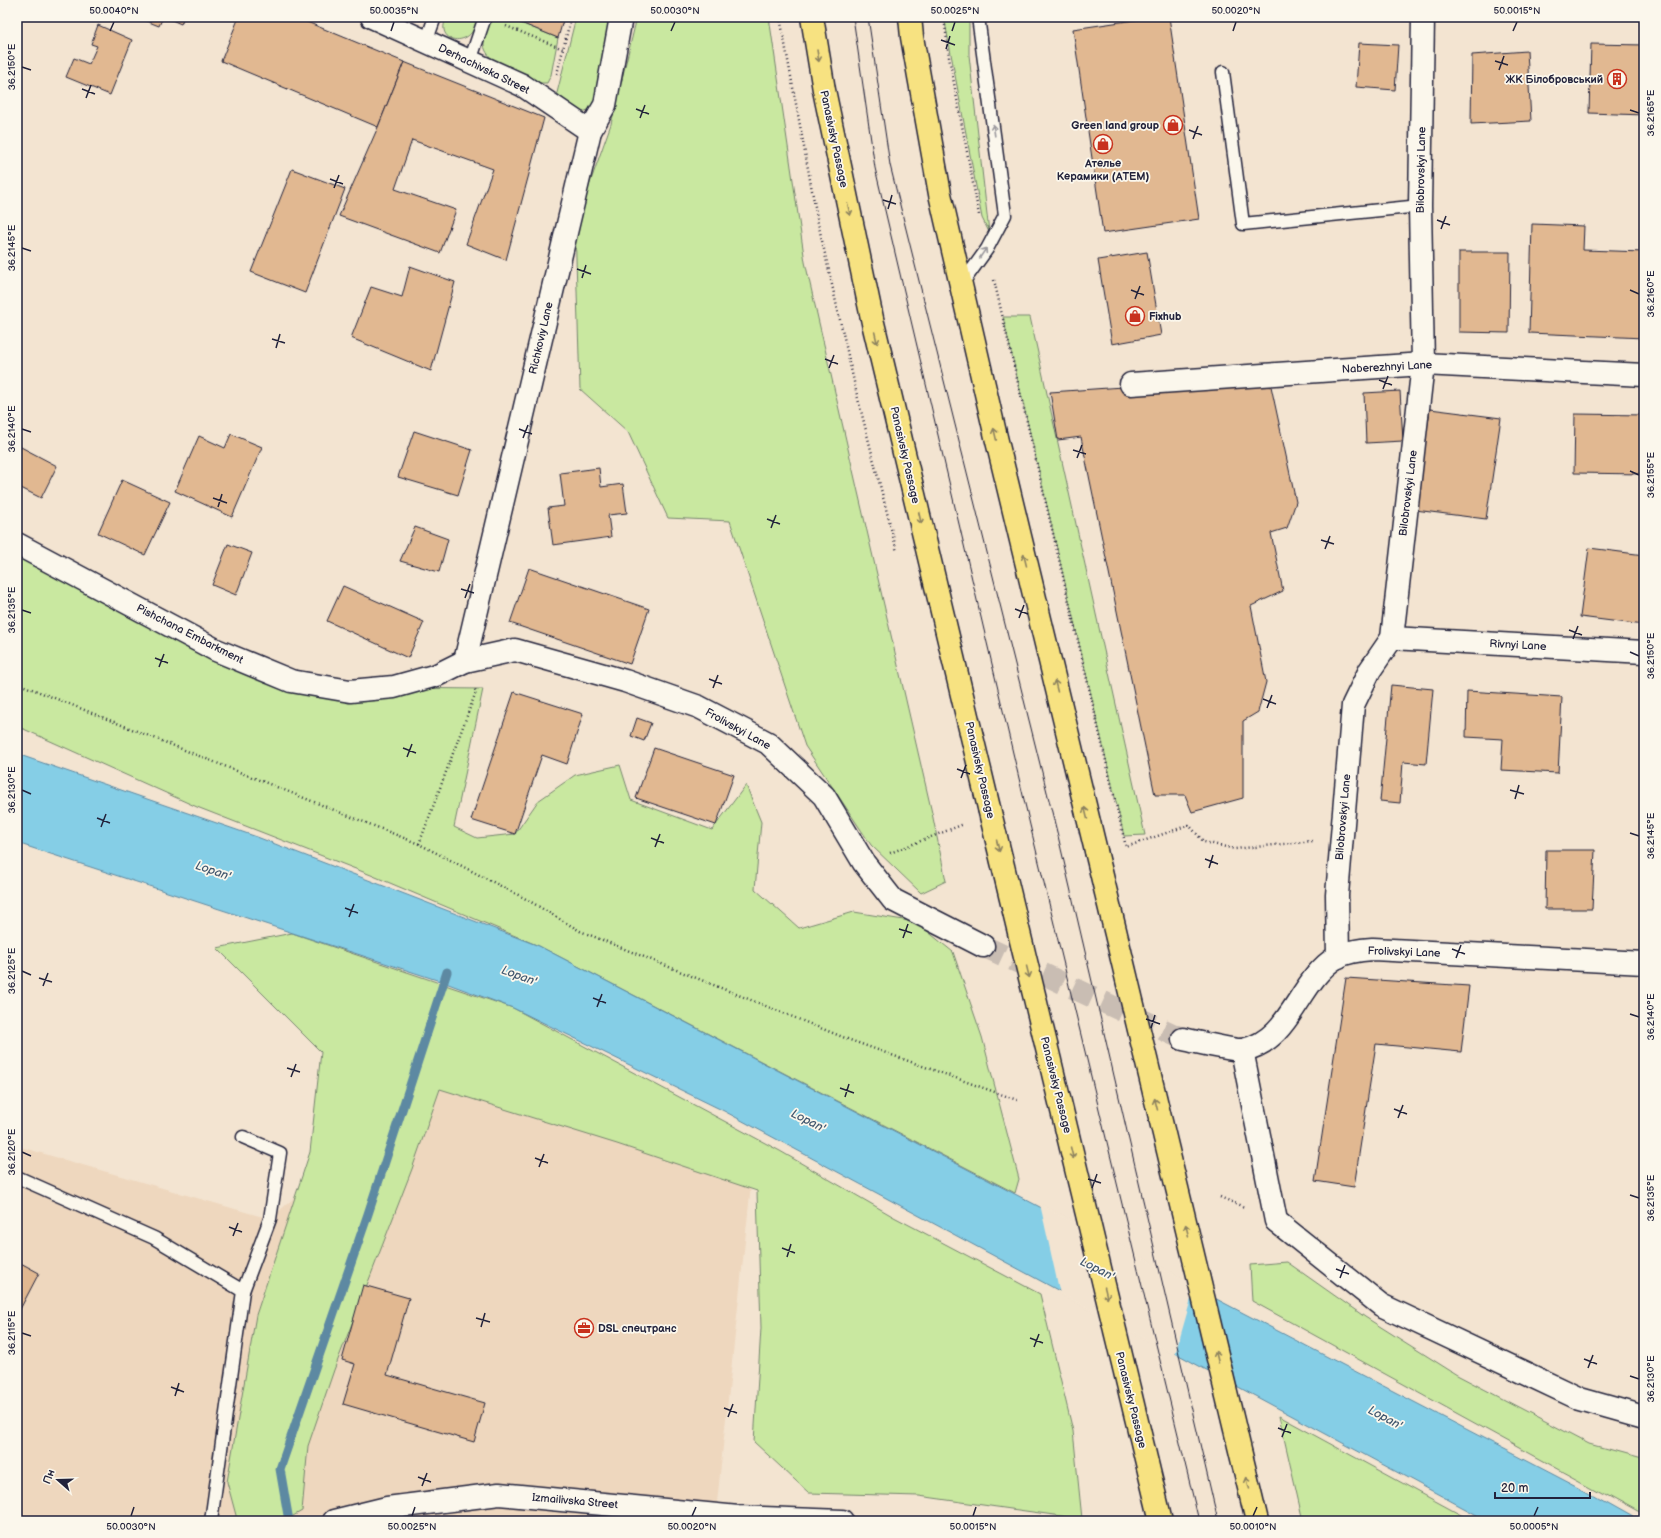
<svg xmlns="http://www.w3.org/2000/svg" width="1661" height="1538" font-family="'Balsamiq Sans',sans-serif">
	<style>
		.built { fill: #eed7be }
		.green { fill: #c9e8a0; stroke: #76856e }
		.water { fill: #85cee6; stroke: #5d89a2 }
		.pier { fill: #f3e4d1 }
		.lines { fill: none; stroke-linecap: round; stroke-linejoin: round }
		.stream { stroke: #5d89a2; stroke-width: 9 }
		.building { fill: #e1b891; stroke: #22223b }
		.street-tunnel { stroke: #c9bdb3; stroke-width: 22; stroke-dasharray: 22 11; stroke-linecap: butt }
		.lane-casing { stroke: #22223b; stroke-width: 15 }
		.street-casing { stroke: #22223b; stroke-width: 25 }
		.primary-casing { stroke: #22223b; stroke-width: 25 }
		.path { stroke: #22223b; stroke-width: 2.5; stroke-dasharray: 1 3; stroke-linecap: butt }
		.lane { stroke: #fbf7ec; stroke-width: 12 }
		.street { stroke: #fbf7ec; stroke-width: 22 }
		.primary { stroke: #f7e281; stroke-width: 22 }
		.tram { stroke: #22223b; stroke-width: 1 }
		.primary-bridge-casing { stroke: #22223b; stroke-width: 25; stroke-linecap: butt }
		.primary-bridge { stroke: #f7e281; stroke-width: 22 }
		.oneway { stroke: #8c825e }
		.oneway2 { stroke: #99979c }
		.ticks { fill: none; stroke: #22223b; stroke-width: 1.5 }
		.labels { text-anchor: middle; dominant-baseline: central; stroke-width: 3.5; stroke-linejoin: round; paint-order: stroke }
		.street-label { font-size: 11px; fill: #22223b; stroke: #fbf7ec }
		.poi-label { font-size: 11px; font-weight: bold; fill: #22223b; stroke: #fbf7ec; text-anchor: end }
		.water-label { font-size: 12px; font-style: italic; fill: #40566e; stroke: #fbf7ec }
		.neatline { fill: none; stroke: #22223b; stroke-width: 1.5 }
		.ticks-label { font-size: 10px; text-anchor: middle; fill: #22223b }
	</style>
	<rect width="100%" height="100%" fill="#f3e4d1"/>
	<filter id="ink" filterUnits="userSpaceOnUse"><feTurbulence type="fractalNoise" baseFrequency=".025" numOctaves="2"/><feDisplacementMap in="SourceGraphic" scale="8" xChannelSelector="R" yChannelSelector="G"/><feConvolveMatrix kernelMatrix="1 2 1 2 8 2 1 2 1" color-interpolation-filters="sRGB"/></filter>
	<g filter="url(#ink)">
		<path class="built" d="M441 1069 751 1185 715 1521H17V1146L270 1219Z"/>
		<g class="green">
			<path d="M446 17H477C476 22 475 28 472 32 465 42 447 43 444 30 443 26 445 21 446 17Z"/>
			<path d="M493 17H506L558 38 551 75 547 83H540L491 58C477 43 487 33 493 17Z"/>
			<path d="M576 17H611L594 106 588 110 582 112 573 108 557 93Z"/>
			<path d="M637 17H769L805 262 932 813 946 881 921 893 871 845 805 746 730 521 668 518 628 432 580 389 575 225 611 124Z"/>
			<path d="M944 17H969V55L989 232 982 218Z"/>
			<path d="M1003 317H1030L1145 835 1124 836Z"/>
			<path d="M17 543 274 674 385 688 483 689 454 827 477 838 515 834 538 801 575 775 620 765 631 800 712 830 746 785 761 822 755 889 799 928 854 912 916 922 953 952 982 1037 1019 1179 1015 1193 539 946 371 875 197 807 17 726Z"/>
			<path d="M292 933 513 1008 780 1151 894 1217 1040 1294 1073 1431 1082 1519 919 1496 809 1493 754 1442 761 1328 757 1191 617 1144 440 1089 412 1169 334 1370 308 1446 302 1511 284 1521H242L237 1519 227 1482 256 1315 310 1152 321 1052 217 948Z"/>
			<path d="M1287 1262 1365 1317 1457 1375 1589 1444 1644 1459V1516L1252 1301 1250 1265Z"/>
			<path d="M1279 1416 1472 1521H1303Z"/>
		</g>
		<path class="water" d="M17 754 257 837 539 946 1581 1489 1638 1521H1488L724 1111 513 1008 443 982 17 843Z"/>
		<path class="pier" d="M1040 1204 1195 1285 1175 1355 1060 1294Z"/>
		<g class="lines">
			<path class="stream" d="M289 1521 280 1469 368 1214 447 972"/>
		</g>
		<g class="building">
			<path d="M136 17H163L159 26Z"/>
			<path d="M165 17H184L181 24Z"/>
			<path d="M239 17H295L404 62 378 127 221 61Z"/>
			<path d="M506 17H564L558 38Z"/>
			<path d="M1155 17H1169L1199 219 1103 233 1073 29Z"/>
			<path d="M98 25 132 40 110 95 66 77 74 58 89 64 97 46 91 44Z"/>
			<path d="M1359 43 1398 45 1395 90 1356 87Z"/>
			<path d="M1591 44 1644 45V115L1589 113Z"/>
			<path d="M1527 51 1531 121 1471 124 1472 55Z"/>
			<path d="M404 62 544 118 506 260 466 244 493 169 412 140 395 189 456 210 440 253 339 216 378 127Z"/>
			<path d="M292 169 345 189 305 293 251 272Z"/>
			<path d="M1532 224 1584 226 1583 250 1644 252V338L1529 333Z"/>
			<path d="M1147 252 1161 335 1112 344 1098 260Z"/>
			<path d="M1459 252H1510L1509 333 1459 332Z"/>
			<path d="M410 266 455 282 431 371 351 338 371 287 402 297Z"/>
			<path d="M1269 377 1296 502 1287 528 1271 533 1283 591 1251 606 1266 682 1258 712 1243 721V798L1192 812 1185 795H1155L1081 437 1058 440 1050 392Z"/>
			<path d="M1400 391 1403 441 1366 443 1364 393Z"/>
			<path d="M1430 409 1501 418 1486 519 1415 510Z"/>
			<path d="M1575 414 1644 415V474L1574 473Z"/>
			<path d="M414 431 472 450 458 495 398 477Z"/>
			<path d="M231 434 262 447 232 517 175 491 199 436 225 448Z"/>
			<path d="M19 446 57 466 41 498 17 486V451Z"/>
			<path d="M599 468 601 487 623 484 627 513 608 515 611 537 553 545 548 508 564 506 560 473Z"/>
			<path d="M122 480 170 502 145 555 98 533Z"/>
			<path d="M415 527 448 539 439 572 400 561Z"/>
			<path d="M228 544 252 553 236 595 212 585Z"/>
			<path d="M1589 548 1644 555V625L1580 617Z"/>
			<path d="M529 568 649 609 630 664 510 623Z"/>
			<path d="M343 586 424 622 408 658 327 621Z"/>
			<path d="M1391 685 1433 689 1426 764 1403 762 1400 803 1380 801Z"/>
			<path d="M1467 691 1562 697 1558 773 1501 770 1503 739 1466 737Z"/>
			<path d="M514 692 583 714 567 764 542 755 515 834 471 820Z"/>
			<path d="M637 718 651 723 644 741 631 736Z"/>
			<path d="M654 748 734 775 716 825 636 798Z"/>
			<path d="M1546 850H1595L1592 909H1545Z"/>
			<path d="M1346 978 1469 986 1461 1052 1376 1044 1354 1187 1315 1181Z"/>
			<path d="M17 1261 39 1273 17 1315Z"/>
			<path d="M363 1285 409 1298 387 1375 485 1403 474 1442 343 1404 355 1364 342 1360Z"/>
		</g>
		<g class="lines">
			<path class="street-tunnel" d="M983 946 1183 1039"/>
			<defs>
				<g id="lane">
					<path d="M426 42 435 17"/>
					<path d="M470 61 485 17"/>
					<path d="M1223 72 1243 224 1420 206"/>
					<path d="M961 285 987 249 1005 215 978 17"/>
					<path d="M17 1177 154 1238 243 1291 211 1521"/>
					<path d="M243 1291 270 1219 280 1153 243 1137"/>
				</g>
				<g id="street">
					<path d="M372 17 522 85 590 131"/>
					<path d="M1131 384 1423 364 1644 375"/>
					<path d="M17 544 216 650 291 681 350 691 394 687 437 675 465 661 515 650 625 681 699 707 768 743 824 796 864 863 893 900 983 946"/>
					<path d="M1392 638 1644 652"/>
					<path d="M465 661 590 131 605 105 621 17"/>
					<path d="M1338 957 1337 895 1353 705 1370 670 1392 638 1423 364 1420 206 1423 17"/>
					<path d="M1183 1039C1193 1041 1235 1051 1243 1050 1292 1040 1298 980 1337 957 1348 951 1361 950 1373 949L1644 963"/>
					<path d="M1242 1050 1276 1221 1381 1305 1580 1399 1644 1417"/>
					<path d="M334 1521 387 1508 499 1494 738 1517 842 1521"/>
				</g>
				<g id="primary">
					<path d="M812 17 824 90 873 323 989 808"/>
					<path d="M910 17 912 37 940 194 996 437 1096 851"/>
				</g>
			</defs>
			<use href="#lane" class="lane-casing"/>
			<use href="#street" class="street-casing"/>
			<use href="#primary" class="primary-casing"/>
			<g class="path">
				<path d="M780 17 818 223 857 395 897 552"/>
				<path d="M944 17 949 57 979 215"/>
				<path d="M506 26 563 49"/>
				<path d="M557 74 571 17"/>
				<path d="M994 280 1126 847 1189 825 1204 842 1235 849 1313 841"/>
				<path d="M17 683 419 844 526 899 580 931 850 1040 1017 1100"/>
				<path d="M419 844 476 692 474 687"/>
				<path d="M890 853 964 824"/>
				<path d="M1220 1197 1244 1207"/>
			</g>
			<use href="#lane" class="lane"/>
			<use href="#street" class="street"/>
			<use href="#primary" class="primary"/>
			<g class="tram">
				<path d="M853 17 875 168 1030 825 1199 1521"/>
				<path d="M868 17 890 165 1058 836 1218 1521"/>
			</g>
			<defs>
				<g id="primary-bridge">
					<path d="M989 808 1161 1521"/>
					<path d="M1096 851 1257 1521"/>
				</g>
			</defs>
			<use href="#primary-bridge" class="primary-bridge-casing"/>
			<use href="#primary-bridge" class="primary-bridge"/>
		</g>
		<defs><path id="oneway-shaft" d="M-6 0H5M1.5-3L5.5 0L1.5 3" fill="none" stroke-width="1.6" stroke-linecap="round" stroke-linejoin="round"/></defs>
		<g class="oneway">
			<use href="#oneway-shaft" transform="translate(818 56) rotate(81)"/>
			<use href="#oneway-shaft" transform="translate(849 210) rotate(78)"/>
			<use href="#oneway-shaft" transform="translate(876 338) rotate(77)"/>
			<use href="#oneway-shaft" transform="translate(995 434) rotate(-103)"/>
			<use href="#oneway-shaft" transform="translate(920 518) rotate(77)"/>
			<use href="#oneway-shaft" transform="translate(1025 560) rotate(-104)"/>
			<use href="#oneway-shaft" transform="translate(1056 686) rotate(-104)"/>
			<use href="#oneway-shaft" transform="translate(1086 813) rotate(-104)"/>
			<use href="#oneway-shaft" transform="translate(998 846) rotate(76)"/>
			<use href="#oneway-shaft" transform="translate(1028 972) rotate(76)"/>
			<use href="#oneway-shaft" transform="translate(1156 1104) rotate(-104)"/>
			<use href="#oneway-shaft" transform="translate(1072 1153) rotate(76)"/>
			<use href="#oneway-shaft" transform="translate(1187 1230) rotate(-104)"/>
			<use href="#oneway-shaft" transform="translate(1106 1293) rotate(76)"/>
			<use href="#oneway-shaft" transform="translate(1217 1357) rotate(-104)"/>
			<use href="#oneway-shaft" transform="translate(1248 1483) rotate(-104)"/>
		</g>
		<g class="oneway2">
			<use href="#oneway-shaft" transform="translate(994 130) rotate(-98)"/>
			<use href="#oneway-shaft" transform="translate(983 253) rotate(-56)"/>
		</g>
	</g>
	<path class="ticks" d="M110 31 114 22M391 31 394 22M671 31 675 22M952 31 955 22M1233 31 1236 22M1513 31 1517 22M941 40 955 45M946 49 950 36M1495 61 1508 65M22 67 31 70M1499 70 1504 56M82 89 95 94M86 98 91 85M636 109 649 114M1630 110 1639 113M640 118 645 105M1189 130 1202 135M1193 139 1198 126M330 179 343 184M334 188 339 175M883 200 896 204M888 209 892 195M1437 220 1450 225M1441 229 1446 216M22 248 31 251M577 269 591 274M582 278 586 265M1131 290 1144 295M1630 290 1639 294M1135 299 1140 286M272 339 285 343M276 348 280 334M825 359 838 364M829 368 834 355M1379 380 1392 385M1383 389 1388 376M22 429 31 432M519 429 532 434M523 438 528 425M1073 450 1086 454M1077 458 1082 445M1630 471 1639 475M213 498 227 503M218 507 222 494M767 519 780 524M771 528 776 515M1321 540 1334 544M1325 549 1330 536M461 589 474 593M465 598 470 584M1015 609 1028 614M22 610 31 613M1019 618 1024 605M1569 630 1582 635M1573 639 1578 626M1630 652 1639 656M155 658 168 663M159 667 164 654M709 679 722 684M713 688 718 675M1263 699 1276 704M1267 708 1272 695M403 748 416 753M407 757 412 744M957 769 970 774M961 778 966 765M22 790 31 794M1510 790 1524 794M1515 799 1519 785M97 818 110 823M101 827 106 814M1630 833 1639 836M651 838 664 843M655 847 660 834M1205 859 1218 864M1209 868 1213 855M345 908 358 913M349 917 354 904M899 929 912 933M903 938 908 924M1452 949 1465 954M1456 958 1461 945M22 971 31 975M39 978 52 982M43 986 48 973M593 998 606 1003M597 1007 602 994M1630 1014 1639 1017M1146 1019 1160 1024M1151 1028 1155 1015M287 1068 300 1072M291 1077 296 1064M840 1088 854 1093M845 1097 849 1084M1394 1109 1407 1114M1398 1118 1403 1105M22 1152 31 1156M535 1158 548 1163M539 1167 544 1154M1088 1179 1101 1183M1092 1188 1097 1174M1630 1195 1639 1198M229 1227 242 1232M233 1236 238 1223M782 1248 795 1253M787 1257 791 1244M1336 1269 1349 1274M1340 1278 1345 1265M476 1318 490 1322M481 1327 485 1313M22 1333 31 1336M1030 1338 1043 1343M1034 1347 1039 1334M1584 1359 1597 1364M1588 1368 1593 1355M1630 1376 1639 1379M171 1387 184 1392M175 1396 179 1383M724 1408 737 1413M728 1417 733 1404M1278 1428 1291 1433M1282 1437 1287 1424M418 1477 431 1482M422 1486 427 1473M131 1516 134 1507M412 1516 415 1507M692 1516 696 1507M973 1516 976 1507M1253 1516 1257 1507M1534 1516 1538 1507"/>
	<defs>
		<symbol id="building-ring" viewBox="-11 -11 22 22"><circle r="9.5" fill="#fbf7ec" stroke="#c8321e" stroke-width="1.5"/><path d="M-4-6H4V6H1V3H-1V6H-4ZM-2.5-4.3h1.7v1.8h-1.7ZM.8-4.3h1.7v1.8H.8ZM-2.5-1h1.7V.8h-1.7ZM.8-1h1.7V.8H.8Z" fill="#c8321e"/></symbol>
		<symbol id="shop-ring" viewBox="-11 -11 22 22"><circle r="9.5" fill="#fbf7ec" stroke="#c8321e" stroke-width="1.5"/><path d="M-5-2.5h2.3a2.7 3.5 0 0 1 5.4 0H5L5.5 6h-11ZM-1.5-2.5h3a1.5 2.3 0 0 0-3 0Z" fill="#c8321e"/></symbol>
		<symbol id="office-ring" viewBox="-11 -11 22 22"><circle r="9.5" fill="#fbf7ec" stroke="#c8321e" stroke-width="1.5"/><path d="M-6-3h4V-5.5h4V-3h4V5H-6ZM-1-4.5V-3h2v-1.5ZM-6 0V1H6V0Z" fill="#c8321e"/></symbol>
	</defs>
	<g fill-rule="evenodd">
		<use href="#building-ring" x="1606" y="68" width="22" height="22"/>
		<use href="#shop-ring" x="1162" y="114" width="22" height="22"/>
		<use href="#shop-ring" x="1092" y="133" width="22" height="22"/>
		<use href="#shop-ring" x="1124" y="305" width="22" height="22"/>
		<use href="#office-ring" x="573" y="1317" width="22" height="22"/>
	</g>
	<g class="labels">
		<g class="street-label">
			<text transform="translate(484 69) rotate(26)">Derhachivska Street</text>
			<text transform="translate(834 139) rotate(78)">Panasivsky Passage</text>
			<text transform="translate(1421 170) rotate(-89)">Bilobrovskyi Lane</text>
			<text transform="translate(541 338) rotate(-77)">Richkoviy Lane</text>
			<text transform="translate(1387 367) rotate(-3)">Naberezhnyi Lane</text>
			<text transform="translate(905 455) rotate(77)">Panasivsky Passage</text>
			<text transform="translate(1408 493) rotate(-83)">Bilobrovskyi Lane</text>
			<text transform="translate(190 634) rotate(27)">Pishchana Embarkment</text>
			<text transform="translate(1518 645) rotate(3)">Rivnyi Lane</text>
			<text transform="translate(738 729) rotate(29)">Frolivskyi Lane</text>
			<text transform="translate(980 770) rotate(77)">Panasivsky Passage</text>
			<text transform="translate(1343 817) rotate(-85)">Bilobrovskyi Lane</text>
			<text transform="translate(1404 952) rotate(2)">Frolivskyi Lane</text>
			<text transform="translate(1056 1085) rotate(76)">Panasivsky Passage</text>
			<text transform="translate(1131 1400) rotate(76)">Panasivsky Passage</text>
			<text transform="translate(575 1501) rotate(5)">Izmailivska Street</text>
		</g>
		<g class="poi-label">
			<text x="1603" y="79">ЖК Білобровський</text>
			<text x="1159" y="125">Green land group</text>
			<text x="1103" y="163" text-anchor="middle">Ателье<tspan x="1103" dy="13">Керамики (АТЕМ)</tspan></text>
			<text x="1149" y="316" text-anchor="start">Fixhub</text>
			<text x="598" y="1328" text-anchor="start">DSL спецтранс</text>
		</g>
		<g class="water-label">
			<text transform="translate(213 871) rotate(19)">Lopan'</text>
			<text transform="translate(519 976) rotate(20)">Lopan'</text>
			<text transform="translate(808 1121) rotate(27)">Lopan'</text>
			<text transform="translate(1097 1269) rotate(27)">Lopan'</text>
			<text transform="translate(1385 1418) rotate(28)">Lopan'</text>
		</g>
	</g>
	<rect width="1661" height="1538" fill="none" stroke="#fbf7ec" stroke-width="44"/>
	<g transform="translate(58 1480) rotate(290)" stroke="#fbf7ec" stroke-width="3" paint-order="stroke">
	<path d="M0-3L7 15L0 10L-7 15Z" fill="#22223b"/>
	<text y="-6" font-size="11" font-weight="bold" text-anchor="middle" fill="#22223b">Пн</text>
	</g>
	<path d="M1495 1492v6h95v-6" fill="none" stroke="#22223b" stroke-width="2"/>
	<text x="1501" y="1492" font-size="12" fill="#22223b" stroke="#fbf7ec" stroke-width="3" paint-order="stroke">20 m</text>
	<rect x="22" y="22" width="1617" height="1494" class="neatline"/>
	<g class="ticks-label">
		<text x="114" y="14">50.0040°N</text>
		<text x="394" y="14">50.0035°N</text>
		<text x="675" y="14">50.0030°N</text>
		<text x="955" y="14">50.0025°N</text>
		<text x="1236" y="14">50.0020°N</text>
		<text x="1517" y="14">50.0015°N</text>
		<text transform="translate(11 67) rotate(-90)" y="4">36.2150°E</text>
		<text transform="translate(1650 113) rotate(-90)" y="4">36.2165°E</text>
		<text transform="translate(11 248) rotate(-90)" y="4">36.2145°E</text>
		<text transform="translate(1650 294) rotate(-90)" y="4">36.2160°E</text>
		<text transform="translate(11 429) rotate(-90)" y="4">36.2140°E</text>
		<text transform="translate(1650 475) rotate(-90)" y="4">36.2155°E</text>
		<text transform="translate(11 610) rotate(-90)" y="4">36.2135°E</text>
		<text transform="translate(1650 656) rotate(-90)" y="4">36.2150°E</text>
		<text transform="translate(11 790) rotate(-90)" y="4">36.2130°E</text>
		<text transform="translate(1650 836) rotate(-90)" y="4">36.2145°E</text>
		<text transform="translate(11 971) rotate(-90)" y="4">36.2125°E</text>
		<text transform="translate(1650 1017) rotate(-90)" y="4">36.2140°E</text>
		<text transform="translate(11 1152) rotate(-90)" y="4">36.2120°E</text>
		<text transform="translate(1650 1198) rotate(-90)" y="4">36.2135°E</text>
		<text transform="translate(11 1333) rotate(-90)" y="4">36.2115°E</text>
		<text transform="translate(1650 1379) rotate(-90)" y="4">36.2130°E</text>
		<text x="131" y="1530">50.0030°N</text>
		<text x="412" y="1530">50.0025°N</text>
		<text x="692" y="1530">50.0020°N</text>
		<text x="973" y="1530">50.0015°N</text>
		<text x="1253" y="1530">50.0010°N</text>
		<text x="1534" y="1530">50.0005°N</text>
	</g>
</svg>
